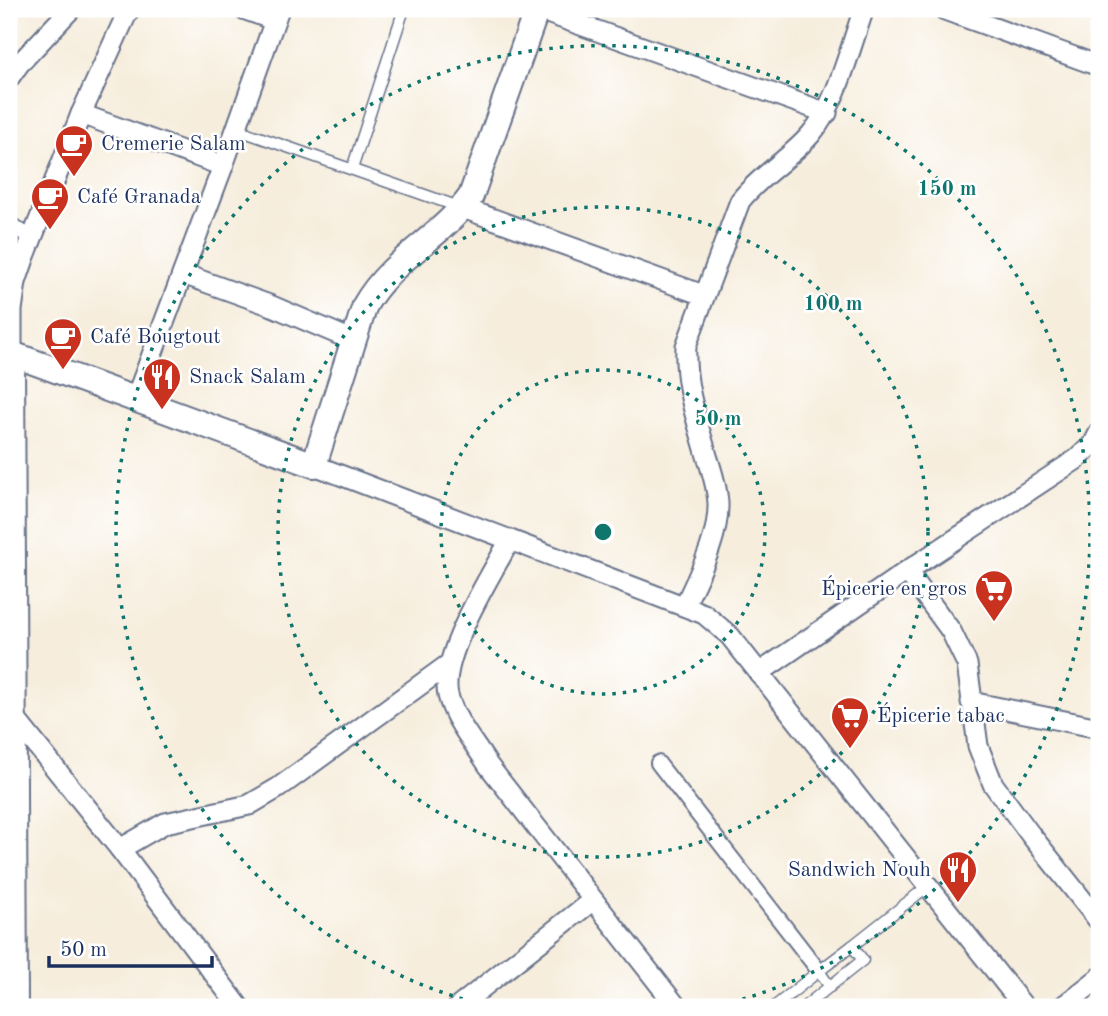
<svg xmlns="http://www.w3.org/2000/svg" width="1108" height="1016" font-family="'Old Standard TT',serif">
	<style>
		.lines { fill: none; stroke-linecap: round; stroke-linejoin: round }
		.service-casing { stroke: #68728a; stroke-width: 13 }
		.pedestrian-casing { stroke: #68728a; stroke-width: 18 }
		.minor-casing { stroke: #68728a; stroke-width: 23 }
		.tertiary-casing { stroke: #68728a; stroke-width: 28 }
		.service { stroke: #fff; stroke-width: 10 }
		.pedestrian { stroke: #fff; stroke-width: 14 }
		.minor { stroke: #fff; stroke-width: 19 }
		.tertiary { stroke: #fff; stroke-width: 24 }
		.ring { fill: none; stroke: #0f766e; stroke-width: 3.5; stroke-dasharray: 3.5 7 }
		.labels { text-anchor: middle; dominant-baseline: central; stroke-width: 5; stroke-linejoin: round; paint-order: stroke }
		.poi-label { font-size: 21px; fill: #1b2f5e; stroke: #fff; text-anchor: start }
		.centre { fill: #0f766e; stroke: #fff; stroke-width: 3.5 }
		.ring-label { font-size: 21px; text-anchor: middle; font-weight: bold; fill: #0f766e; stroke: #fff; stroke-width: 5; stroke-linejoin: round; paint-order: stroke }
	</style>
	<rect width="100%" height="100%" fill="#fff"/>
	<filter id="ink" filterUnits="userSpaceOnUse"><feTurbulence type="fractalNoise" baseFrequency=".0143" numOctaves="2"/><feDisplacementMap in="SourceGraphic" scale="14" xChannelSelector="R" yChannelSelector="G"/><feConvolveMatrix kernelMatrix="1 2 1 2 8 2 1 2 1" color-interpolation-filters="sRGB"/></filter>
	<filter id="wash" filterUnits="userSpaceOnUse"><feTurbulence type="fractalNoise" baseFrequency=".00686" numOctaves="4" result="noise"/><feDisplacementMap in="SourceGraphic" scale="28" xChannelSelector="R" yChannelSelector="G"/><feGaussianBlur stdDeviation="1.57" result="paint"/><feColorMatrix in="noise" values="0 0 0 0 0 0 0 0 0 0 0 0 0 0 0 0 0 1.4 0 .05"/><feComposite in="paint" operator="in"/></filter>
	<g filter="url(#wash)">
		<rect width="100%" height="100%" fill="#f6eddc"/>
	</g>
	<g filter="url(#ink)">
		<g class="lines">
			<defs>
				<g id="service">
					<path d="M236 129 459 207"/>
					<path d="M352 169 404 9"/>
					<path d="M830 987 819 971 852 946"/>
					<path d="M774 1007 819 971"/>
					<path d="M804 1007 863 960 852 946 928 886"/>
				</g>
				<g id="pedestrian">
					<path d="M9 224 32 238"/>
					<path d="M658 763 819 971"/>
				</g>
				<g id="minor">
					<path d="M243 9 274 20"/>
					<path d="M536 9 827 113"/>
					<path d="M942 9 1099 66"/>
					<path d="M9 78 20 63 71 9"/>
					<path d="M81 114 223 166"/>
					<path d="M463 208 703 295"/>
					<path d="M183 274 272 306 354 341"/>
					<path d="M12 354V310L16 282 25 256 81 114 129 9"/>
					<path d="M135 400 223 166 279 9"/>
					<path d="M314 465 704 614 730 636 1024 1007"/>
					<path d="M510 540C491 575 439 657 448 695 454 720 475 744 488 765L677 1007"/>
					<path d="M907 571 951 631 967 664 978 746 993 784 1030 834 1099 921"/>
					<path d="M685 605C699 574 719 538 718 503 717 487 712 471 707 456 697 420 684 385 686 346L740 201C760 175 790 159 811 134 837 104 850 47 864 9"/>
					<path d="M759 673 907 571 1077 459 1094 443 1099 433"/>
					<path d="M971 702 1099 728"/>
					<path d="M13 716 120 849 239 1007"/>
					<path d="M120 849 165 823 249 805 278 788 449 664"/>
					<path d="M458 1007 593 900"/>
					<path d="M1062 1007 1099 978"/>
				</g>
				<path id="tertiary" d="M15 1007 12 354 314 465 365 305C392 258 440 239 471 196L537 9"/>
			</defs>
			<use href="#service" class="service-casing"/>
			<use href="#pedestrian" class="pedestrian-casing"/>
			<use href="#minor" class="minor-casing"/>
			<use href="#tertiary" class="tertiary-casing"/>
			<use href="#service" class="service"/>
			<use href="#pedestrian" class="pedestrian"/>
			<use href="#minor" class="minor"/>
			<use href="#tertiary" class="tertiary"/>
		</g>
	</g>
	<g class="ring">
		<circle cx="603" cy="532" r="162"/>
		<circle cx="603" cy="532" r="325"/>
		<path d="M493 1007A487 487 0 1 1 713 1007"/>
	</g>
	<defs>
		<symbol id="cafe-pin" viewBox="-11 -11 22 30"><path d="M0 17L-7.5 6A9.5 9.5 0 1 1 7.5 6Z" fill="#c8321e" stroke="#fff"/><path d="M-5.5-4.5H6V0H3Q3 3.5 0 3.5H-2.5Q-5.5 3.5-5.5 0ZM3-3.2v2h1.7v-2ZM-6 4.5H4V6H-6Z" fill="#fff"/></symbol>
		<symbol id="restaurant-pin" viewBox="-11 -11 22 30"><path d="M0 17L-7.5 6A9.5 9.5 0 1 1 7.5 6Z" fill="#c8321e" stroke="#fff"/><path d="M-5-6h1v4h1v-4h1v4h1v-4h1v5L-1.5 .5V6h-2V.5L-5-1ZM5-6V6H3V1.5H1.5Q1.5-4 5-6Z" fill="#fff"/></symbol>
		<symbol id="supermarket-pin" viewBox="-11 -11 22 30"><path d="M0 17L-7.5 6A9.5 9.5 0 1 1 7.5 6Z" fill="#c8321e" stroke="#fff"/><path d="M-6-5.5h2.5l.6 2H6L4.5 2H-2.5L-4.4-4H-6ZM-1.5 3.2a1.3 1.3 0 1 0 .1 0ZM3 3.2a1.3 1.3 0 1 0 .1 0Z" fill="#fff"/></symbol>
	</defs>
	<g fill-rule="evenodd">
		<use href="#cafe-pin" x="52" y="122" width="44" height="60"/>
		<use href="#cafe-pin" x="28" y="175" width="44" height="60"/>
		<use href="#cafe-pin" x="41" y="315" width="44" height="60"/>
		<use href="#restaurant-pin" x="140" y="355" width="44" height="60"/>
		<use href="#supermarket-pin" x="972" y="567" width="44" height="60"/>
		<use href="#supermarket-pin" x="828" y="694" width="44" height="60"/>
		<use href="#restaurant-pin" x="936" y="848" width="44" height="60"/>
	</g>
	<g class="labels">
		<g class="poi-label">
			<text x="101" y="144">Cremerie Salam</text>
			<text x="77" y="197">Café Granada</text>
			<text x="90" y="337">Café Bougtout</text>
			<text x="189" y="377">Snack Salam</text>
			<text x="967" y="589" text-anchor="end">Épicerie en gros</text>
			<text x="877" y="716">Épicerie tabac</text>
			<text x="931" y="870" text-anchor="end">Sandwich Nouh</text>
		</g>
	</g>
	<circle cx="603" cy="532" r="10" class="centre"/>
	<g class="ring-label">
		<text x="947" y="195">150 m</text>
		<text x="833" y="310">100 m</text>
		<text x="718" y="425">50 m</text>
	</g>
	<rect width="1108" height="1016" fill="none" stroke="#fff" stroke-width="35"/>
	<path d="M49 956v10h163v-10" fill="none" stroke="#1b2f5e" stroke-width="3.5"/>
	<text x="60" y="956" font-size="21" fill="#1b2f5e" stroke="#ffffff" stroke-width="5" paint-order="stroke">50 m</text>
</svg>
